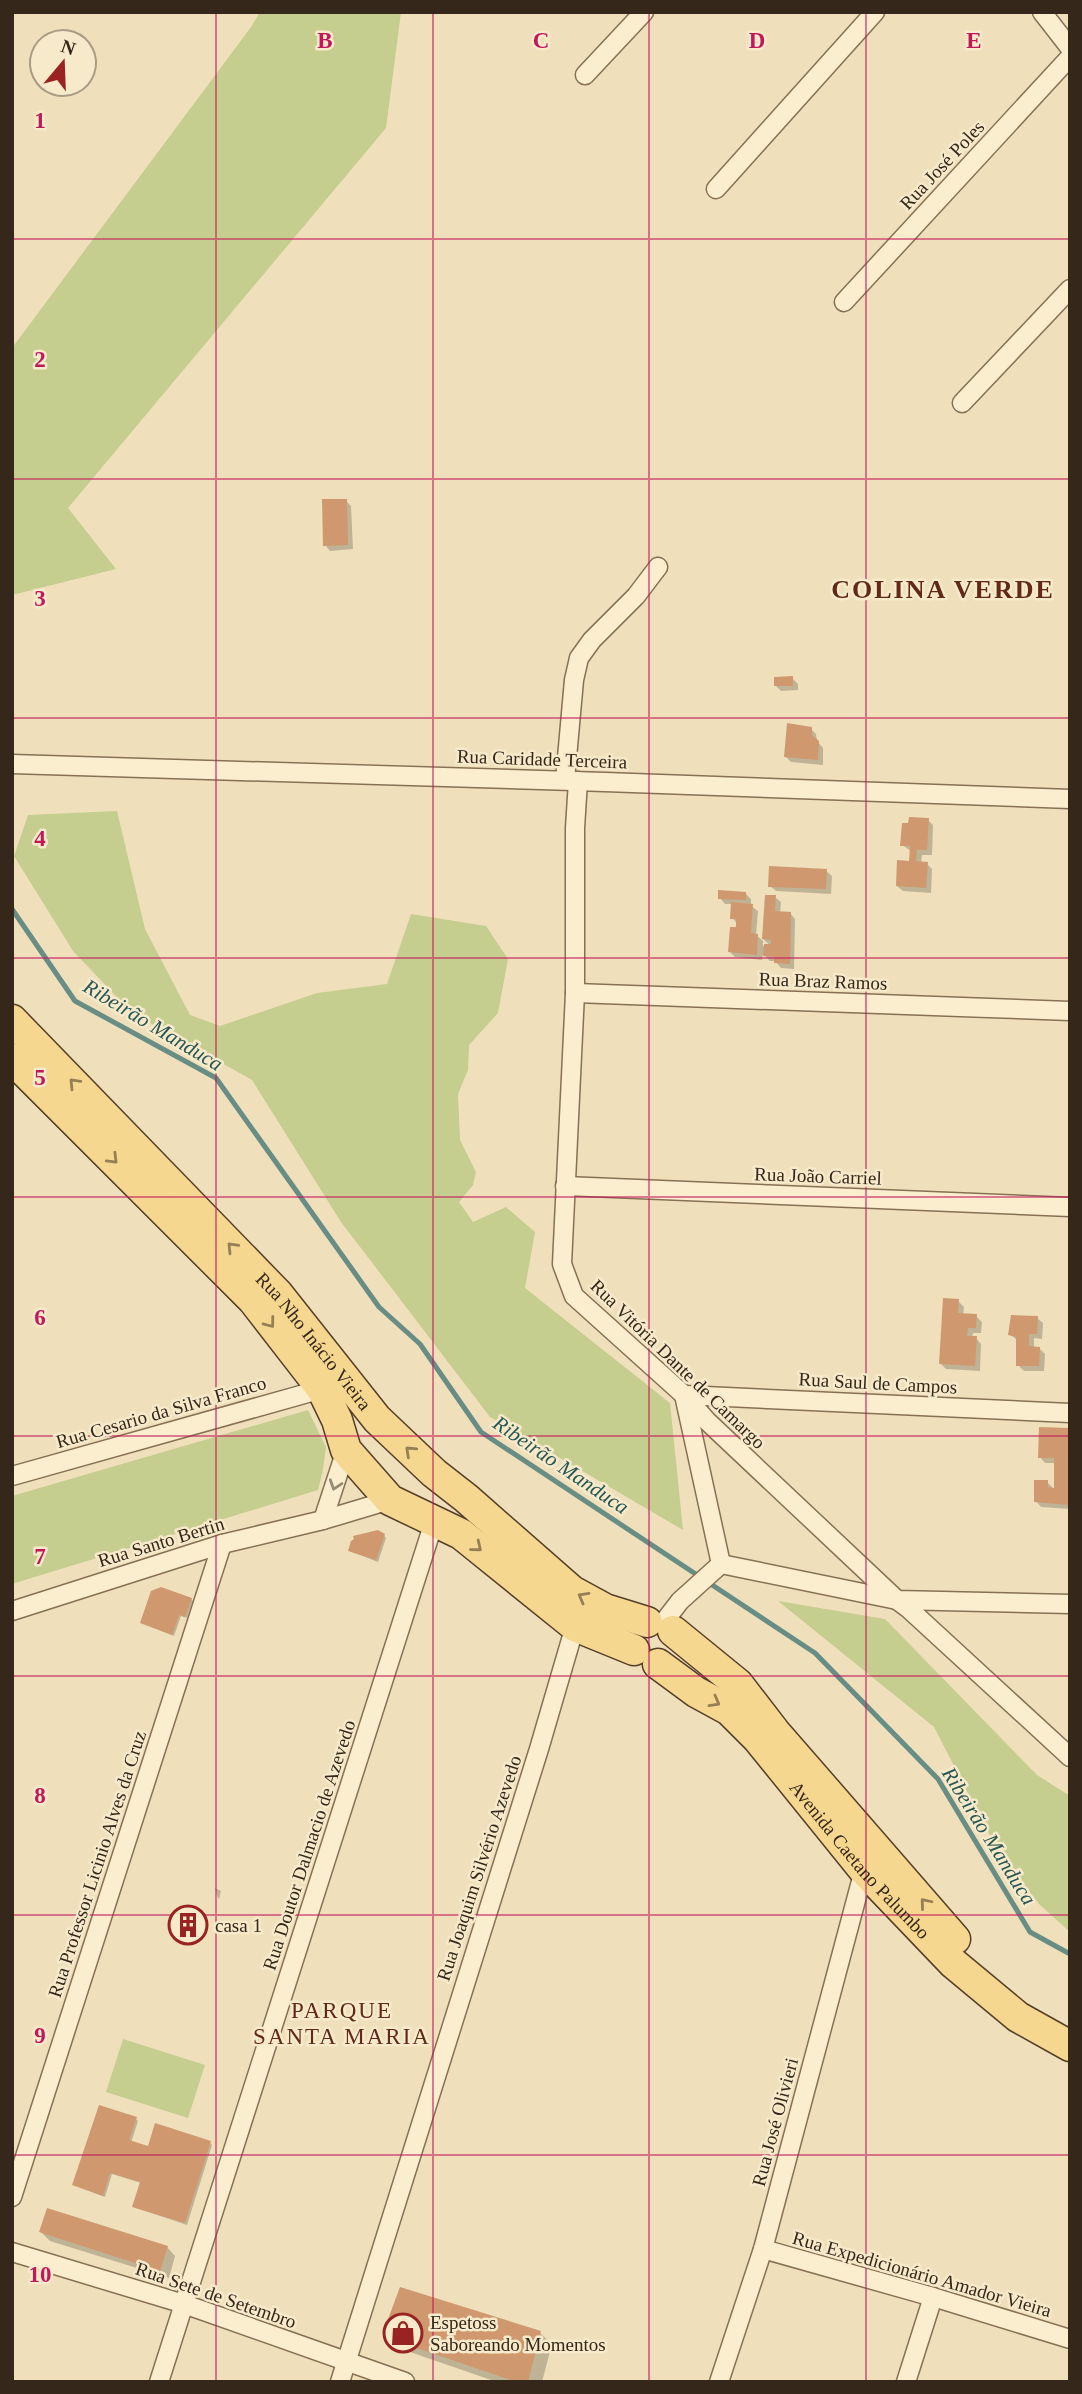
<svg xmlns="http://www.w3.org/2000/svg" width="1082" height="2394" font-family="Georgia,serif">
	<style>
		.green { fill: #c5cd8f }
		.shadow { fill: #0003 }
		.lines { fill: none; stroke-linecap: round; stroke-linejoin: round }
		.stream { stroke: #678d84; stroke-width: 5 }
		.building { fill: #cf986f }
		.street-casing { stroke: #877054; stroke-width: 21 }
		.primary-casing { stroke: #543e29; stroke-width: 33 }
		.street { stroke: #faeece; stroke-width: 18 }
		.primary { stroke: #f6d78f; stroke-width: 30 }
		.oneway { stroke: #967f54 }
		.oneway2 { stroke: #988a74 }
		.grid { fill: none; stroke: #c2185b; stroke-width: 2; stroke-opacity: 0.55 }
		.labels { text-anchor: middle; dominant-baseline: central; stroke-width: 5; stroke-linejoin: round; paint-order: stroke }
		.street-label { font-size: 19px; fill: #35271a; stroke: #f6eaca }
		.poi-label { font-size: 19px; fill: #35271a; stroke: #f6eaca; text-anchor: start }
		.water-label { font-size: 21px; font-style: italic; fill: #285653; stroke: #f6eaca }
		.quarter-label { font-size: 23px; letter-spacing: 2px; fill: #632918; stroke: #f6eaca }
		.district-label { font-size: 26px; font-weight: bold; letter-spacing: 2px; fill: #632918; stroke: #f6eaca }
		.grid-label { font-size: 23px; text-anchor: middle; font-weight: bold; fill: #c2185b; stroke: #f6eaca; stroke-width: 5; stroke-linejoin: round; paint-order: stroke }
	</style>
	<rect width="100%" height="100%" fill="#efe0bb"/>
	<g class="green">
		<path d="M260 12H401L386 128 68 508 116 569 12 595V348L251 27Z"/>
		<path d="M117 811 145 929 190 1015 220 1026 317 993 387 984 411 914 486 926 508 959 498 1013 469 1045 468 1070 458 1094 460 1140 476 1172 473 1185 459 1202 473 1222 506 1207 535 1232 525 1288 670 1403 683 1530 490 1417 341 1222 252 1080 132 1013 73 951 14 856 28 815Z"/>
		<path d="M308 1410 326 1447 323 1470 318 1490 12 1584V1496Z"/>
		<path d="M778 1601 885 1619 1037 1775 1070 1796V1932L1039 1904 999 1853 934 1727Z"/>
		<path d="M123 2039 205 2065 188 2118 106 2092Z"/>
	</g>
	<g class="shadow">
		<path d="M346 501 351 506 353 549 330 551 325 545Z"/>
		<path d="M792 678 798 684V690L781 691 776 686Z"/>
		<path d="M811 729 816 734 817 741 823 748V765L791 762 786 757Z"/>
		<path d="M928 820 933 825 932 855H922L921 863 927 864 932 869 931 893 903 891 897 886 910 863 911 851 902 845Z"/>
		<path d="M826 871 832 876 831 894 776 891 770 886Z"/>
		<path d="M745 893 751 899V906L758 911 756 935 763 941V946H771L763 939 775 897 781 902 780 913H790L795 919 794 969 781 968 775 961H770L763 954 762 960 735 957 730 952 738 924 732 918 733 904H725L720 898Z"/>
		<path d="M958 1301 964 1307 963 1315 976 1316 982 1322 981 1333H973L972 1338H976L981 1344 980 1371 946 1369 941 1364Z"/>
		<path d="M1037 1318 1043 1323 1042 1339 1034 1338V1348H1039L1045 1354 1044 1371H1024L1018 1365V1341L1010 1334Z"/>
		<path d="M1070 1430V1509L1041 1507 1036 1501 1047 1482 1055 1490 1056 1463H1045L1040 1457Z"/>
		<path d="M384 1535 386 1538 378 1562 350 1551Z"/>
		<path d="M191 1599 193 1601 187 1618 181 1616 174 1636 142 1623Z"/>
		<path d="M215 1888 221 1891 219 1899 218 1898Z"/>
		<path d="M136 2119 138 2121 131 2143 149 2149 210 2143 212 2145 187 2225 136 2208 134 2206 141 2183 112 2174 105 2197 74 2185Z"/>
		<path d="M41 2232 167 2247 175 2256 169 2278 50 2241Z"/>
		<path d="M386 2329 540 2333 552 2344 542 2382H497L407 2351Z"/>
	</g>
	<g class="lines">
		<path class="stream" d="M12 909 75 1001 216 1078 379 1307 420 1344 481 1432 815 1653 938 1779 1030 1932 1070 1954"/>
	</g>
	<g class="building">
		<path d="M322 499H347L348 545 323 546Z"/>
		<path d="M793 676V686H774V677Z"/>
		<path d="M787 723 812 727V735L819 741 818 760 784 757Z"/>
		<path d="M909 817 929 818 927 850H917L916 861 928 862 926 888 896 886 897 860 909 861 910 846H900L902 823H908Z"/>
		<path d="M769 866 827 869 826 889 768 887Z"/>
		<path d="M718 890 746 892V900L718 899Z"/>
		<path d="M765 895H776L775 911 791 912 790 964 774 963V957L763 956 764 944H771V940L762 939Z"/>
		<path d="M731 902 753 904 751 933 758 934 757 955 728 952 730 927H736V919H730Z"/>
		<path d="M943 1298 959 1299 958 1313 977 1314 976 1328H968L967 1336H977L975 1366 939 1364Z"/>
		<path d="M1011 1315 1038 1316 1037 1334H1029V1346L1040 1347 1039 1366H1016V1337L1008 1335Z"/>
		<path d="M1039 1427 1070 1428 1069 1505 1034 1502V1480H1048V1487L1054 1488V1458H1038Z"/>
		<path d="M378 1530 385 1534 376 1560 348 1551 351 1541 354 1539 353 1536Z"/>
		<path d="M161 1587 192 1598 185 1617 179 1615 172 1635 140 1623 151 1591Z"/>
		<path d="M185 1920 194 1922 192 1930 183 1928Z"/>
		<path d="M99 2105 137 2117 129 2140 148 2146 155 2123 211 2141 185 2223 132 2207 140 2182 110 2173 103 2196 72 2185Z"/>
		<path d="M47 2208 168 2246 160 2271 39 2232Z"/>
		<path d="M400 2287 541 2331 528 2382H517L393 2340 394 2333 384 2330Z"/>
	</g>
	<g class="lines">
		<defs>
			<g id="street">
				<path d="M1042 12 1070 48"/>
				<path d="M585 75 644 12"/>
				<path d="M716 189 875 12"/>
				<path d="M844 302 1070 57"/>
				<path d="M962 403 1070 289"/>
				<path d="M12 764 605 782 1070 799"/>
				<path d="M565 780 574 680 579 658 592 640 636 596 658 567"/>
				<path d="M578 781 575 828V993L562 1264 574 1296 684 1395 707 1421 897 1600 909 1609 1070 1757"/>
				<path d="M575 993 1070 1011"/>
				<path d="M565 1186 1070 1207"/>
				<path d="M12 1476 322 1389"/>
				<path d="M323 1520 346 1450"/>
				<path d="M721 1564 684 1395 1070 1413"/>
				<path d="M721 1564 897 1600 1070 1604"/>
				<path d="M12 1611 222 1544 323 1520 390 1500"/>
				<path d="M663 1623 680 1601 721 1564"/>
				<path d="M12 2197 222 1544"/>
				<path d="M763 2249 933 2297 1070 2339"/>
				<path d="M12 2252 184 2304 405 2382"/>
				<path d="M159 2382 434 1522"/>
				<path d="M340 2382 539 1749 575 1626"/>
				<path d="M719 2382 763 2249 864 1870"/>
				<path d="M906 2382 933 2297"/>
			</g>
			<g id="primary">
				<path id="s1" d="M12 1020 278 1294 377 1419 434 1473 466 1498 572 1591 605 1609 647 1622"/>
				<path d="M12 1059 253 1300 322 1389 337 1420 346 1450 390 1500 461 1534 575 1626 634 1650"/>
				<path d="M673 1631 738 1684 775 1732 955 1939"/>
				<path id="s2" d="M658 1664 696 1692 729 1710 758 1739 864 1870 953 1963 1018 2017 1070 2046"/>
			</g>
		</defs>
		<use href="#street" class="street-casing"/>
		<use href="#primary" class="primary-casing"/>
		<use href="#street" class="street"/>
		<use href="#primary" class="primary"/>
	</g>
	<defs><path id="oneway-chevron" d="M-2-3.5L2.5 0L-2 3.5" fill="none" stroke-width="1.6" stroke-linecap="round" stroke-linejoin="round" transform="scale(1.75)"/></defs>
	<g class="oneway">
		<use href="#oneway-chevron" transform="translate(74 1083) rotate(-134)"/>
		<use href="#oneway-chevron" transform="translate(113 1159) rotate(45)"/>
		<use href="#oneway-chevron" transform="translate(232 1247) rotate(-134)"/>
		<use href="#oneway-chevron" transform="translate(270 1323) rotate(53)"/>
		<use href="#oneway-chevron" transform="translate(410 1451) rotate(-137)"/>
		<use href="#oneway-chevron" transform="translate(477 1547) rotate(39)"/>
		<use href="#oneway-chevron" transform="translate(583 1597) rotate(-151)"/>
		<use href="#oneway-chevron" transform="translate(715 1702) rotate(29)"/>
		<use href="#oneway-chevron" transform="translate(925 1903) rotate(-130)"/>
	</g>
	<use class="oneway2" href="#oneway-chevron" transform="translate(335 1485) rotate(108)"/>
	<path class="grid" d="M216 12V2382M433 12V2382M649 12V2382M866 12V2382M12 239H1070M12 479H1070M12 718H1070M12 958H1070M12 1197H1070M12 1436H1070M12 1676H1070M12 1915H1070M12 2155H1070"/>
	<defs>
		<symbol id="building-ring" viewBox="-11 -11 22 22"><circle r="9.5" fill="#f6eaca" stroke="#982322" stroke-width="1.5"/><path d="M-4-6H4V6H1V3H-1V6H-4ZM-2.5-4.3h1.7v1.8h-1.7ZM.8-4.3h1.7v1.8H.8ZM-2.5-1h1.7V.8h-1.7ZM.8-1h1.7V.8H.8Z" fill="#982322"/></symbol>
		<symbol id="shop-ring" viewBox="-11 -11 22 22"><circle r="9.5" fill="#f6eaca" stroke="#982322" stroke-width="1.5"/><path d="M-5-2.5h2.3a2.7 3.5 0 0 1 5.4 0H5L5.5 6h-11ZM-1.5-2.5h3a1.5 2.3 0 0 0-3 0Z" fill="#982322"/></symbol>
	</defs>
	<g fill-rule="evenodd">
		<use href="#building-ring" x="166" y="1903" width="44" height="44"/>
		<use href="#shop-ring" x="381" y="2311" width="44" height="44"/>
	</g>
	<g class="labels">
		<g class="street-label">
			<text transform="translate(942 165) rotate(-47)">Rua José Poles</text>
			<text transform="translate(542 759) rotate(2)">Rua Caridade Terceira</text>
			<text transform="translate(823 981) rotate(2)">Rua Braz Ramos</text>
			<text transform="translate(818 1176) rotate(2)">Rua João Carriel</text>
			<text stroke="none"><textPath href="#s1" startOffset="441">Rua Nho Inácio Vieira</textPath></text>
			<text transform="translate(678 1364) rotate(44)">Rua Vitória Dante de Camargo</text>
			<text transform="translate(878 1383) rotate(3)">Rua Saul de Campos</text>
			<text transform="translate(161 1412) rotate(-16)">Rua Cesario da Silva Franco</text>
			<text transform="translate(161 1542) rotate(-17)">Rua Santo Bertin</text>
			<text transform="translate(309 1845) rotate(-72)">Rua Doutor Dalmacio de Azevedo</text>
			<text stroke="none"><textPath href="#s2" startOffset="284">Avenida Caetano Palumbo</textPath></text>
			<text transform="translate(97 1864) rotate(-72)">Rua Professor Licinio Alves da Cruz</text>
			<text transform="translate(479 1868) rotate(-72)">Rua Joaquim Silvério Azevedo</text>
			<text transform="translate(775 2122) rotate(-75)">Rua José Olivieri</text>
			<text transform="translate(922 2274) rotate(16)">Rua Expedicionário Amador Vieira</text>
			<text transform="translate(216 2295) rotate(19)">Rua Sete de Setembro</text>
		</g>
		<g class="poi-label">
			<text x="215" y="1925">casa 1</text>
			<text x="430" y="2322">Espetoss<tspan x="430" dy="22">Saboreando Momentos</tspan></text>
		</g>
		<g class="water-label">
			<text transform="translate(153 1025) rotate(31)">Ribeirão Manduca</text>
			<text transform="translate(561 1465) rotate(34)">Ribeirão Manduca</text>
			<text transform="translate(989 1836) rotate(58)">Ribeirão Manduca</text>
		</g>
		<g class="quarter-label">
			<text x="342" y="2010">PARQUE<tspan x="342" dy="26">SANTA MARIA</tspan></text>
		</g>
		<g class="district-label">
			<text x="943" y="589">COLINA VERDE</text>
		</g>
	</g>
	<g class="grid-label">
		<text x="325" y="48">B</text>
		<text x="541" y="48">C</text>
		<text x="757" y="48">D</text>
		<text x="974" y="48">E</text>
		<text x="40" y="128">1</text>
		<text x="40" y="367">2</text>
		<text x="40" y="606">3</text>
		<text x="40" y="846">4</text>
		<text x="40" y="1085">5</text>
		<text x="40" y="1325">6</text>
		<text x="40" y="1564">7</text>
		<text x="40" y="1803">8</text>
		<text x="40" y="2043">9</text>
		<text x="40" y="2282">10</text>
	</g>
	<rect width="1082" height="2394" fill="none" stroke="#35271a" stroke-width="28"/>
	<g transform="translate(63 63) rotate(19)"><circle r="33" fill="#f6eaca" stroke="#a99c84" stroke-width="2"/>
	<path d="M0-5L12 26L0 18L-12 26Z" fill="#982322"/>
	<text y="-10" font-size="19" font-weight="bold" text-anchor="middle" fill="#35271a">N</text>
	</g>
</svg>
